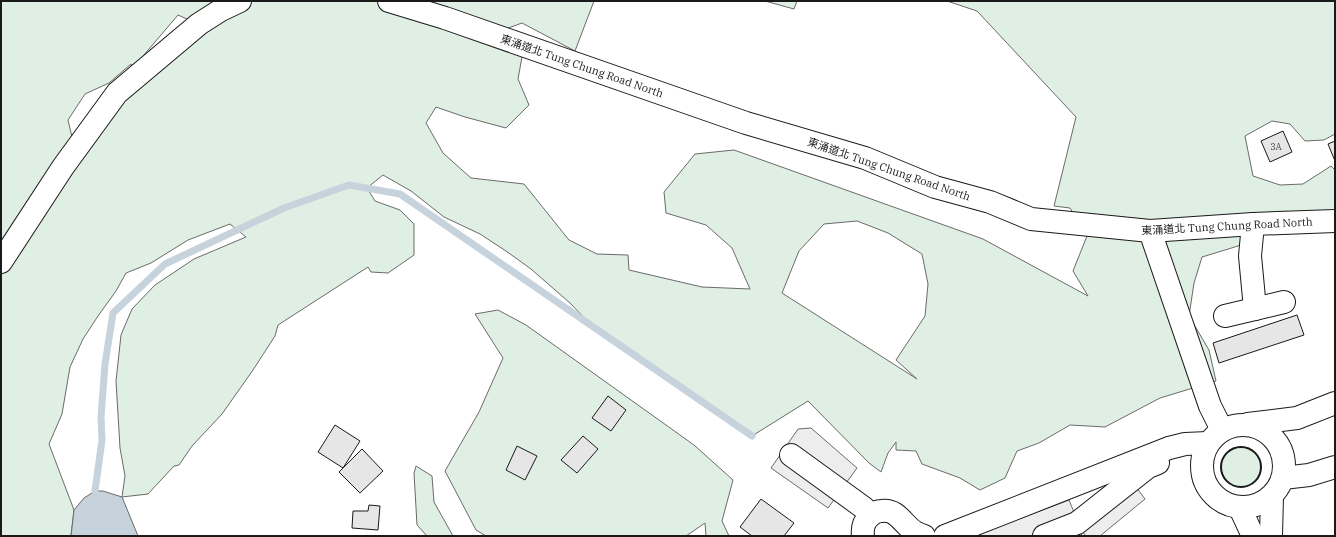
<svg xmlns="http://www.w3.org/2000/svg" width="1336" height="537" font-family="'IBM Plex Serif','Noto Sans TC',serif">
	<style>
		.green { fill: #e0efe3; stroke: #6a6a6a; fill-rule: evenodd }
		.parking { fill: #ededed; stroke: #6a6a6a }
		.water { fill: #c6d2dc; stroke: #6a6a6a }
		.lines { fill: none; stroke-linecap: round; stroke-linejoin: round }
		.stream { stroke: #c6d2dc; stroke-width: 7 }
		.building { fill: #e6e6e6; stroke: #1a1a1a }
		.minor-casing { stroke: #1a1a1a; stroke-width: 24 }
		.minor { stroke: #fff; stroke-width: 22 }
		.wall { stroke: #1a1a1a; stroke-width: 2 }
		.labels { text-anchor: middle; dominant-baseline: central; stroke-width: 3; stroke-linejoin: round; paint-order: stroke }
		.number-label { font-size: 9px; fill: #4d4d4d }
		.street-label { font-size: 11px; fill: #1a1a1a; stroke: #fff }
	</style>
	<rect width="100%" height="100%" fill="#fff"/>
	<g class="green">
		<path d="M1 1H399L524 46 518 79 529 105 506 128 465 117 436 107 426 123 443 153 471 178 524 184 569 240 597 254 628 255 629 270 702 287 750 289 732 248 706 225 666 213 664 192 695 154 734 150 983 239 1088 296 1073 271 1087 236 1070 208 1054 206 1076 117 977 11 947 1H1335V134L1324 140 1305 141 1290 124 1272 121 1245 136 1253 176 1280 185 1303 184 1331 166 1335 170V213L1268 223 1238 246 1202 257 1194 283 1189 316 1209 350 1216 381 1160 398 1105 427 1070 425 1039 443 1017 451 1005 478 980 490 960 478 922 464 916 451 896 450V442L888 453 881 472 869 463 808 401 752 436 594 328 570 303 531 269 506 251 480 234 444 217 411 191 383 175 367 188 375 201 400 210 414 224V255L388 273 371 272 368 267 278 325 275 336 253 370 222 414 192 446 179 465 174 466 148 494 122 497 125 476 120 448 116 381 121 335 132 309 155 285 194 259 246 237 230 224 188 240 151 263 126 273 116 291 98 316 83 339 70 367 62 414 49 444 74 510 71 536H1ZM178 15 198 24 117 93 72 137 68 120 85 94 109 83 131 64 132 69ZM857 221 888 233 922 254 928 284 925 316 896 360 917 379 782 293 799 251 824 224Z"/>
		<path d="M432 1H594L575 51 522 23 500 31 438 7Z"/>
		<path d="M765 1H797L794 9Z"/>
		<path d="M498 310 526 325 694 445 733 480 722 521 729 536H706L705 523 686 536H486L476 530 445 471 479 412 503 358 475 314Z"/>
		<circle cx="1241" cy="467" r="20"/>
		<path d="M416 466 432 476 434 502 453 536H427L417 525 414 473Z"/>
	</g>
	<g class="parking">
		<path d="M811 428 857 468 828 508 771 468 798 429Z"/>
		<path d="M1133 483 1145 499 1100 536H1086L1079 528 1082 536H973L1069 500 1076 517Z"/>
	</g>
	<path class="water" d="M95 491H103L122 497 138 536H71L74 510 84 498Z"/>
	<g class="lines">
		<path class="stream" d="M95 491 102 440 101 417 105 364 113 313 165 264 284 208 349 185 400 194 752 436"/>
	</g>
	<g class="building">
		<path d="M1283 131 1292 152 1270 162 1261 141Z"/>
		<path d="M1335 141V161L1328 144Z"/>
		<path d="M1297 315 1304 335 1219 363 1213 343Z"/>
		<path d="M608 396 626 410 611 431 592 418Z"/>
		<path d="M335 425 360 441 343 468 318 452Z"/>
		<path d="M583 436 598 449 577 473 561 460Z"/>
		<path d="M517 446 537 456 525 480 506 470Z"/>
		<path d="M362 449 383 471 360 493 339 472Z"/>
		<path d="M761 499 794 523 784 536H752L740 527Z"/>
		<path d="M369 505 380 506 378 530 352 528 353 511H368Z"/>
	</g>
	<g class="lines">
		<defs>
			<g id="minor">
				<path d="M389 1 445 18 746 123 865 158 935 187 990 202 1031 219 1150 231 1253 224 1335 221"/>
				<path d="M1253 224 1250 256 1255 309"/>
				<path d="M1150 231 1210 406 1222 430"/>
				<path d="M1 262 63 167 117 93 199 24 221 10 240 1"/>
				<path d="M1225 316 1284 302"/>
				<path d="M1248 424 1297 418 1335 403"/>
				<circle cx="1243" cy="466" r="41"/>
				<path d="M791 455 864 508 871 515"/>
				<path d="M1283 478 1309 475 1335 467"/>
				<path d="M1240 508 1253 536"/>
				<path d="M863 536C862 528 864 521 870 516 873 513 878 511 882 511 898 509 903 525 915 532 918 534 921 535 924 536"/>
				<path d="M945 536 1169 448 1185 444 1208 443"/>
				<path d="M1044 536 1077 523 1148 467 1158 463"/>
				<path d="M1271 536 1272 496"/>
			</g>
		</defs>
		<use href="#minor" class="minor-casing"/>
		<use href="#minor" class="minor"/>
		<circle class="wall" cx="1241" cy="467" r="20"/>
	</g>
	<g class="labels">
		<g class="number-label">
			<text x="1276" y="146">3A</text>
		</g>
		<g class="street-label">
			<text transform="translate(582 66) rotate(19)">東涌道北 Tung Chung Road North</text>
			<text transform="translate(889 169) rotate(19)">東涌道北 Tung Chung Road North</text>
			<text transform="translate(1227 226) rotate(-3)">東涌道北 Tung Chung Road North</text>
		</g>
	</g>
	<rect width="1336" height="537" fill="none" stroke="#1a1a1a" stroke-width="4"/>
</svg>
